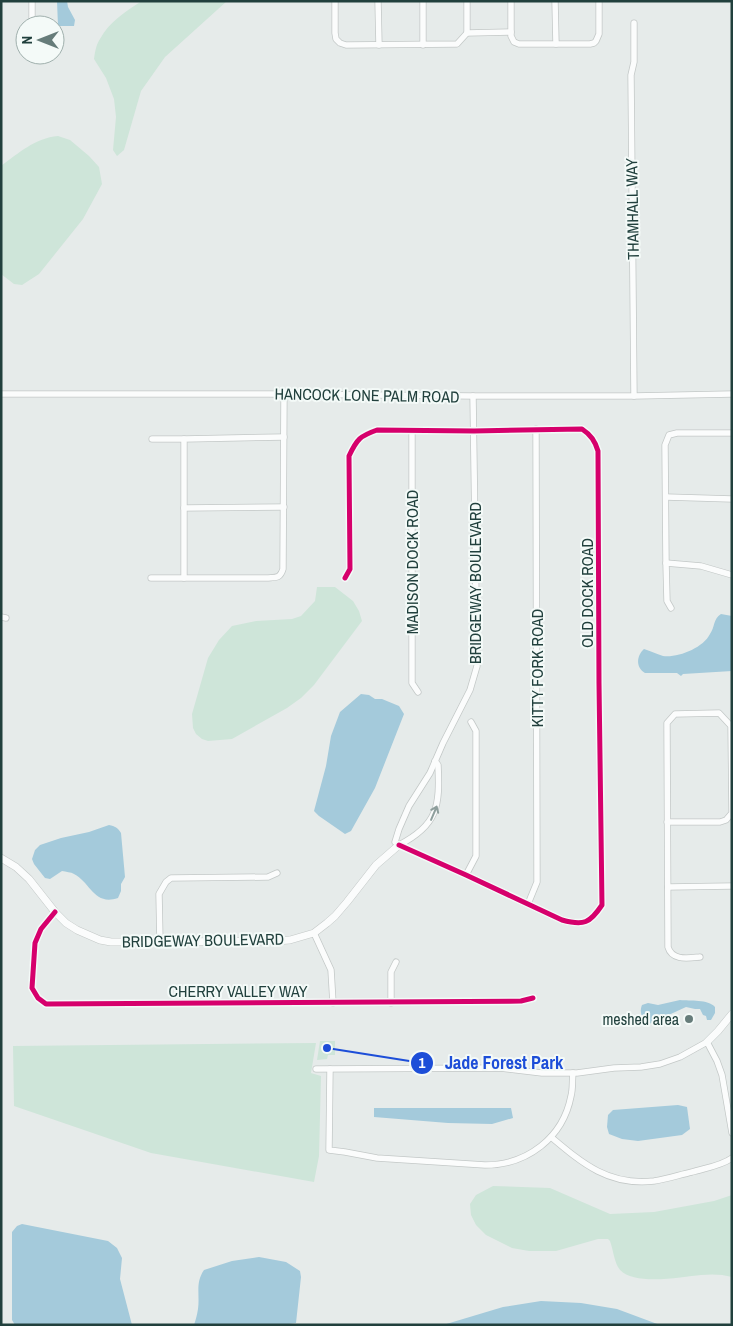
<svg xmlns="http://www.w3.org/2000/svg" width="733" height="1326" font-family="'Archivo Narrow',sans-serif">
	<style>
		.green { fill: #cee5d9 }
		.water { fill: #a4cadb }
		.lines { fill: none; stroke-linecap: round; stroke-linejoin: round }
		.minor-casing { stroke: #c3c8c7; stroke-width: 7 }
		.tertiary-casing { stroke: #c3c8c7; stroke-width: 8 }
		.minor { stroke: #fbfcfc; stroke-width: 5.5 }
		.tertiary { stroke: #fbfcfc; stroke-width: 7 }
		.cycleway-casing { stroke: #f4faf8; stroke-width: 8 }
		.cycleway { stroke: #d6006c; stroke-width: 5 }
		.oneway { stroke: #8e9e9c }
		.poi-dot { fill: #667c7a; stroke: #f4faf8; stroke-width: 2 }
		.labels { text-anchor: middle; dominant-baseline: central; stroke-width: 4; stroke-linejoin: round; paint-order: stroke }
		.street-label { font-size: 16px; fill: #21403d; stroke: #f4faf8 }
		.poi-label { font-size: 16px; fill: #21403d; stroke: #f4faf8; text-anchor: end }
		.leader { fill: none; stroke: #1d4ed8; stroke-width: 2 }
		.callout-dot { fill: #1d4ed8; stroke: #f4faf8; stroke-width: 2 }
		.mark-label { font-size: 15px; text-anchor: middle; font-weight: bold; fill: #fff }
		.callout-label { font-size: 18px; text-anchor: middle; font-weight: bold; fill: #1d4ed8; stroke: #f4faf8; stroke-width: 4; stroke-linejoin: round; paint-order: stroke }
	</style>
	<rect width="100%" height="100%" fill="#e6ebea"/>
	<g class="green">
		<path d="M142 1H227L165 57 141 91 124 150 117 156 113 150 116 117 114 99 106 78 94 59C95 52 96 45 100 39 109 22 126 11 142 1Z"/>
		<path d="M58 136 70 140 89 156 99 167 102 184 83 219 39 274 22 285 14 284 1 274V166C19 153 35 138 58 136Z"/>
		<path d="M317 587H335L353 601 359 611 362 621 314 685 301 698 287 708 232 739 208 741 202 739 196 734 193 728 192 714 208 658 219 640 232 626 256 621 292 619 301 616 315 601Z"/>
		<path d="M320 1041H335V1055H328L327 1059 317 1060Z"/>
		<path d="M316 1043 311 1073 321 1076 319 1156 314 1182 151 1153 14 1106 13 1046Z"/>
		<path d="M493 1186 550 1188 610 1214 654 1212 714 1201 732 1195V1277C722 1274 711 1274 701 1275 681 1277 629 1287 618 1267 614 1260 613 1249 610 1241L608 1239H598L556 1251H529L512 1248 486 1235 476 1225 471 1215 470 1204 476 1195Z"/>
	</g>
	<g class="water">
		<path d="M57 1H67L68 7 75 20 74 26H58Z"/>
		<path d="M721 614 732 616V671L683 674 681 676 677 673H645C635 667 637 655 644 649 651 651 656 654 663 656 678 658 703 648 710 634 715 627 713 619 721 614Z"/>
		<path d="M361 694 369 695 375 699H382L399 706 404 714 375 788 351 831 345 834 319 816 314 811 326 766 331 736 340 712Z"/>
		<path d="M109 825C115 826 118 828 121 833L125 877 121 884V891L118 898C94 906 91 883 74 874 71 872 66 872 62 871L50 879 45 878 34 864 32 859 35 850 40 845 61 838 89 832Z"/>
		<path d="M680 1000C690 1001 708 999 715 1007V1013L711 1020H707L706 1016 703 1015 700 1009H695L686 1007 649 1024H647C642 1017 639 1013 642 1005L648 1003 658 1005Z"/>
		<path d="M678 1105 687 1107 690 1129 682 1135 638 1141 622 1139 609 1134 607 1127 608 1115 613 1110Z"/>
		<path d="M374 1108H511L513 1118 492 1124 448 1123 374 1117Z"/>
		<path d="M22 1224 108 1241 117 1248 122 1258 120 1279 132 1325H15L12 1320V1232L17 1226Z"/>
		<path d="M259 1257 286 1262 300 1271 301 1277 296 1323 282 1325H194C196 1319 197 1315 198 1309 200 1294 195 1283 204 1270L232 1261Z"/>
		<path d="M541 1301 581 1303 617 1309 660 1325H443L503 1307Z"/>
	</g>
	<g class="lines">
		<defs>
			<g id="minor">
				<path d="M32 1V22L33 25"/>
				<path d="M335 1V33L336 39 340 43 346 45 457 44 467 33 511 32"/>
				<path d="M378 1 379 45"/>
				<path d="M423 1V45"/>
				<path d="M467 1V33"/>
				<path d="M511 1V36L514 42 519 44H590L594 43 596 41 599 34V1"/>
				<path d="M555 1 556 44"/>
				<path d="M1 394H268L473 396H634L732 394"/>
				<path d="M634 396 631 75 634 62V23"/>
				<path d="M412 431V683L418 692"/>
				<path d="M152 439H184"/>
				<path d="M666 497 732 499"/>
				<path d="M184 508 284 507"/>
				<path d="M666 563 701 566 732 575"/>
				<path d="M151 578H266C276 577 280 579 283 569L284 394"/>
				<path d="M184 578V439L284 437"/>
				<path d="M345 578 350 569 349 456C357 439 360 436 377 430L474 431 582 429C591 435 595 441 598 451L599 683 602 905C590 923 584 926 562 920L466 875 399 845"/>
				<path d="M671 608 667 601 666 563 665 445 669 435 677 433H732"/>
				<path d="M1 617 6 618"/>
				<path d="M667 822H720L726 820 732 813 731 726 719 713 675 714 667 723 668 947C672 961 688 958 700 957"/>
				<path d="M399 845 395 842 399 829 409 806 430 773 443 743 470 690 477 666 473 396"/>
				<path d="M399 845C438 825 440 806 438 765L435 761"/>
				<path d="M466 875 476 856V731L471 722"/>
				<path d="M668 887 732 886"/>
				<path d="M528 904 537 882 536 429"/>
				<path d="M55 912 41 929 35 943 32 988 38 998 46 1004C205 1003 363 1003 521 1001L533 998"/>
				<path d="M314 933 331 970 333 1003"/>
				<path d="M160 942 159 894 166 882 171 878 268 877 277 873"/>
				<path d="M391 1003V972L396 962"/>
				<path d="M316 1069 500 1068 542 1073H577L614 1068 641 1067 660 1064 680 1057 707 1042 717 1061 722 1075 732 1133"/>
				<path d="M330 1069 329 1150 345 1152 377 1158 485 1165C527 1165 563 1138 571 1096 573 1089 572 1081 573 1073"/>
				<path d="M551 1137C583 1164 609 1186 654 1181 667 1179 679 1175 692 1172 705 1168 721 1166 732 1158"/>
			</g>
			<g id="tertiary">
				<path d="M1 858 16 867 29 879 55 912 66 923 77 930 100 940 111 942H160L275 941 290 940 314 933 327 923 335 916 347 902 376 865 399 845"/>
				<path d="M707 1042 718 1031 732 1014"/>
			</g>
		</defs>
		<use href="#minor" class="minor-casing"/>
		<use href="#tertiary" class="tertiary-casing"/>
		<use href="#minor" class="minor"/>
		<use href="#tertiary" class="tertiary"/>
		<defs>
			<g id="cycleway">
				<path d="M345 578 350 569 349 456C357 439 360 436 377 430L474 431 582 429C591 435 595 441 598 451L599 683 602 905C590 923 584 926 562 920L466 875 399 845"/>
				<path d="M55 912 41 929 35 943 32 988 38 998 46 1004C205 1003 363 1003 521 1001L533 998"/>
			</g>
		</defs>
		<use href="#cycleway" class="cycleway-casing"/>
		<use href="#cycleway" class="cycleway"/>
	</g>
	<defs><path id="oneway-shaft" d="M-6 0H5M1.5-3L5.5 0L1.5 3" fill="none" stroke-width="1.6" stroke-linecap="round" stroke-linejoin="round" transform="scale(1.25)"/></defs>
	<use class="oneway" href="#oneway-shaft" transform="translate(434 813) rotate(-67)"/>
	<circle class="poi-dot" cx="689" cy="1019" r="5"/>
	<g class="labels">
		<g class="street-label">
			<text transform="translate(632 209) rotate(-91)">THAMHALL WAY</text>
			<text transform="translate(367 395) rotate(1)">HANCOCK LONE PALM ROAD</text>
			<text transform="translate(412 562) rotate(-90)">MADISON DOCK ROAD</text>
			<text transform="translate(475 583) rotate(-90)">BRIDGEWAY BOULEVARD</text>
			<text transform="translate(587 593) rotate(-90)">OLD DOCK ROAD</text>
			<text transform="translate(537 668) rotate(-90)">KITTY FORK ROAD</text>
			<text transform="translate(203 940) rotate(-1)">BRIDGEWAY BOULEVARD</text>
			<text x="238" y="991">CHERRY VALLEY WAY</text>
		</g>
		<g class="poi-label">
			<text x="679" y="1019">meshed area</text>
		</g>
	</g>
	<path class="leader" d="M327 1048L422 1063"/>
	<g class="callout-dot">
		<circle cx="327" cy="1048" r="5"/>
		<circle cx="422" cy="1063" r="12"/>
	</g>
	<g class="mark-label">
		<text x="422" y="1068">1</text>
	</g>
	<g class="callout-label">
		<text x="504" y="1069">Jade Forest Park</text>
	</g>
	<rect width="733" height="1326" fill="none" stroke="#21403d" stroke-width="5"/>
	<g transform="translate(40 40) rotate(270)"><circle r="24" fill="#f4faf8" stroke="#a0b0ad"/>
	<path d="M0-4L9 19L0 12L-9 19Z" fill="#667c7a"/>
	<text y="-8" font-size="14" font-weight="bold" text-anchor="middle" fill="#21403d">N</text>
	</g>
</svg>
